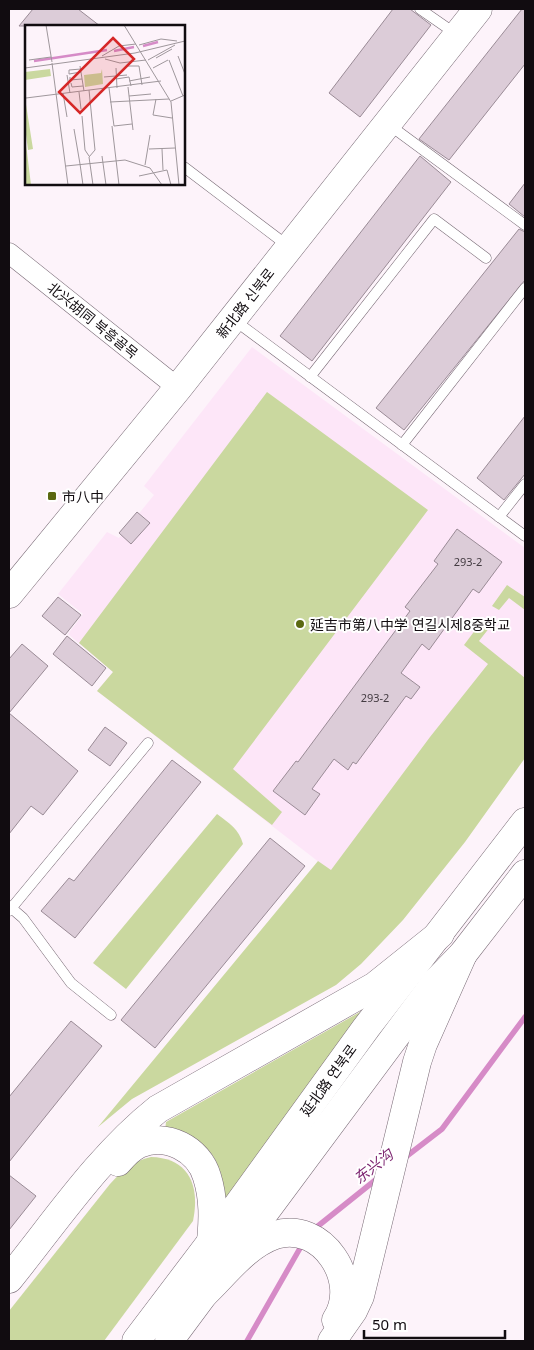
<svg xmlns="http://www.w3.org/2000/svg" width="534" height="1350" font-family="'Noto Sans','Noto Sans SC','Noto Sans KR',sans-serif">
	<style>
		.built { fill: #fde6f8 }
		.green { fill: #cad89f }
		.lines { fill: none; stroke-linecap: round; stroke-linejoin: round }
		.stream { stroke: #d68bc7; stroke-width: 5.5 }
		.building { fill: #dcccd8; stroke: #9a8b96 }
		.lane-casing { stroke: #786a75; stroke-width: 11 }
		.street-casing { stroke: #786a75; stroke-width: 21 }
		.secondary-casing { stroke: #786a75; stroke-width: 29 }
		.primary-casing { stroke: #786a75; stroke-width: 29 }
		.lane { stroke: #fff; stroke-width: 10 }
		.street { stroke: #fff; stroke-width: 20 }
		.secondary { stroke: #fff; stroke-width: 28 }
		.primary { stroke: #fff; stroke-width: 28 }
		.poi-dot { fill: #5b6911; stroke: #fff; stroke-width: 2 }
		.labels { text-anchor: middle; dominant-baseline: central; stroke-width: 4; stroke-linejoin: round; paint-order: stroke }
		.number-label { font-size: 11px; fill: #443c42 }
		.street-label { font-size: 14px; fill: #110c10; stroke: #fff }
		.poi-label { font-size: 14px; fill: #110c10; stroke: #fff; text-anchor: start }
		.water-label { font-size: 15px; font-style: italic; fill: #7d2671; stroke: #fff }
		.inset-river { fill: none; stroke: #d68bc7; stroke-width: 2.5 }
		.inset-road { fill: none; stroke: #9f979c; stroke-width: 1 }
		.view { fill: #d62828; fill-opacity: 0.15; stroke: #d62828; stroke-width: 2.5 }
		.inset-edge { fill: none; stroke: #110c10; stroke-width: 2.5 }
	</style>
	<rect width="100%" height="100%" fill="#fdf3fa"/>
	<path class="built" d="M252 347 525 548V706L372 903 97 691 113 672 68 634 83 614 58 594 107 532 119 538 154 495 144 486Z"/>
	<g class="green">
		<path d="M267 392 428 510 233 769 282 812 272 825 97 691 113 672 79 643Z"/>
		<path d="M507 585 525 597V610L509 598 499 610 492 606Z"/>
		<path d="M482 621 490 627 479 641 525 678V758L465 842 403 920 361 964 336 985 132 1099 98 1127 318 861 331 870 430 737 488 664 464 645Z"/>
		<path d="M217 814C229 823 239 829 243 844L126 989 93 963Z"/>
		<path d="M367 1008 224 1202C224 1182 219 1153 199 1143 189 1137 176 1135 165 1131L166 1122Z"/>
		<path d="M151 1157C190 1158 200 1187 193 1221L104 1341H9V1311L110 1184C122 1171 133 1161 151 1157Z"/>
	</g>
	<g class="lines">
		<g class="stream">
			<path d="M403 1159 442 1129 525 1017"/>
			<path d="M313 1230 378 1178"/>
			<path d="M247 1341 303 1243"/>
		</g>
	</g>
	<g class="building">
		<path d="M33 9H78L100 26H19Z"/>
		<path d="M393 9H410L431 25 360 117 329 93Z"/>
		<path d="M522 9H525V64L449 160 419 139Z"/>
		<path d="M420 156 451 182 312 361 280 336Z"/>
		<path d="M525 183V217L509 204Z"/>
		<path d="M519 229 525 232V280L404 430 376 408Z"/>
		<path d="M525 416V474L504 500 477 478Z"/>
		<path d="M137 512 150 523 131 544 119 533Z"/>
		<path d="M457 529 502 562 479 593 473 589 429 650 422 644 401 673 420 687 411 699 406 696 356 764 353 762 348 770 334 759 312 789 320 794 305 815 273 791 296 761 298 762 410 611 405 607 438 564 434 561Z"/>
		<path d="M58 597 81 615 65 635 42 616Z"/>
		<path d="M67 636 106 668 92 686 53 654Z"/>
		<path d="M22 644 48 666 9 713 78 771 43 815 31 806 9 834V659Z"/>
		<path d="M105 727 127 743 110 766 88 750Z"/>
		<path d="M172 760 201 782 75 938 41 911 69 878 74 881Z"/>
		<path d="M270 838 305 866 155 1048 121 1020Z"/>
		<path d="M71 1021 102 1046 9 1162V1097Z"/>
		<path d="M9 1175 36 1196 9 1230Z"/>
	</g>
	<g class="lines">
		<defs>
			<g id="lane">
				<path d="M420 9 456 34"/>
				<path d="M388 124 525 225"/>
				<path d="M184 167 288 246"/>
				<path d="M234 320 525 536"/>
				<path d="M310 377 434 219 486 258"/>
				<path d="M402 445 525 288"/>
				<path d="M499 517 525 484"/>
				<path d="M9 906 23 918 71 983 111 1015"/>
				<path d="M9 911 148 743"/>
			</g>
			<path id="street" d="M9 253 178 388"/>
			<g id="secondary">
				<path d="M9 594 178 388 478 9"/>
				<path d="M136 1341 211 1242 366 1028 525 822"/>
				<path d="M169 1341 435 983 463 954 525 874"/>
			</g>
			<g id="primary">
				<path d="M118 1162C124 1155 130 1148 139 1144 166 1132 199 1149 207 1177 214 1199 213 1220 211 1242"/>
				<path d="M9 1279C56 1221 99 1156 158 1109L375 986 440 934"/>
				<path d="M205 1293C226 1273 246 1245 275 1235 322 1220 362 1281 336 1320"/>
				<path d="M332 1341 353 1311 360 1296 417 1062 423 1044 463 954"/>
			</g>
		</defs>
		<use href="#lane" class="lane-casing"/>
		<use href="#street" class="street-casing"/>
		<use href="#secondary" class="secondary-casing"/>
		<use href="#primary" class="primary-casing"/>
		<use href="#lane" class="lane"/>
		<use href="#street" class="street"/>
		<use href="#secondary" class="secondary"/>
		<use href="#primary" class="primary"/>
	</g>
	<g class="poi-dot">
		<rect x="47" y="491" width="10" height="10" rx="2.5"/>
		<circle cx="300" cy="624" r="5"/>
	</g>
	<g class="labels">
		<g class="number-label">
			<text x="468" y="561">293-2</text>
			<text x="375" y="697">293-2</text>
		</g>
		<g class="street-label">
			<text transform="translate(245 303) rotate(-52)">新北路 신북로</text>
			<text transform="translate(93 320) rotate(39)">北兴胡同 북흥골목</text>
			<text transform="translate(328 1080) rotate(-54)">延北路 연북로</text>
		</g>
		<g class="poi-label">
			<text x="62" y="496">市八中</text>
			<text x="310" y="624">延吉市第八中学 연길시제8중학교</text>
		</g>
		<g class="water-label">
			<text transform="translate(373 1166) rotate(-38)">东兴沟</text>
		</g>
	</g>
	<g transform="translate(25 25)">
		<rect width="160" height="160" fill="#fdf3fa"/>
		<path d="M25 44 26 51 0 55V47ZM77 44 78 59 60 62 59 50 76 48ZM0 73 8 124 3 125 0 102ZM0 115 2 127 6 160 0 159Z" fill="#cad89f"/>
		<path class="inset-river" d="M118 21 133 17M89 26 109 22M9 36 82 25"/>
		<path class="inset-road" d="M21 0 27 37M99 0 146 77 154 160M114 20 136 14 152 16M77 31 94 21 111 19M153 31 160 49M131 33 147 24M80 34 95 38 121 35M4 35 26 32M123 35 150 20M144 35 158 71M27 38 43 160M55 41 59 66M102 41H114L117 60M0 43 110 28 160 16M91 43 92 63M128 43 143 35M56 44 44 45V49L56 47M42 50 45 68M45 52V55L57 54M79 52 102 50M91 54 104 52 106 61M104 56 125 52M46 58 47 62 58 61M103 62 108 105M84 63 89 101 107 99M64 65 70 125 64 132 68 160M54 67 56 84M38 68 42 92M104 71 126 69M1 73 136 56M131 74 128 90 147 93M146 76 160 70M85 77 144 74M57 91 60 125 64 131M87 101 94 160M49 104 55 139M124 124 150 123M137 124 138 145M77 131 81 160M55 139 58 160M120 140 125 110M41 141 100 135 125 143 137 160M114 151 142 145 146 160"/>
		<path class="view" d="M88 13 109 34 55 88 34 67Z"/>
		<rect width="160" height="160" class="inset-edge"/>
	</g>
	<rect width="534" height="1350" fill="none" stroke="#110c10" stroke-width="20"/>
	<path d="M364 1330v8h141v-8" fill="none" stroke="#110c10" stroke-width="2.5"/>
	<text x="372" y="1330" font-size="15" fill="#110c10" stroke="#ffffff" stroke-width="4" paint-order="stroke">50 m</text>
</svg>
